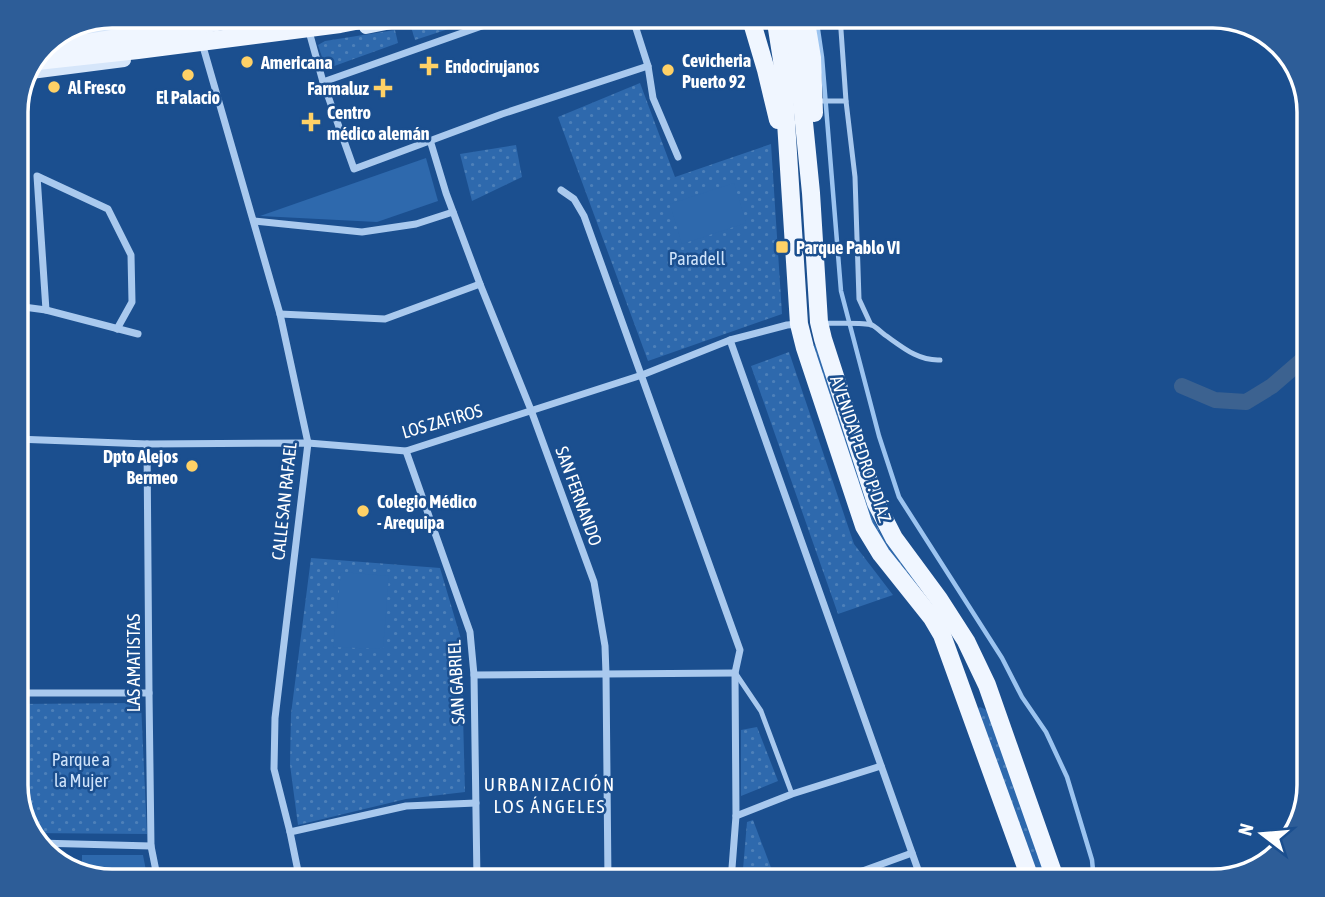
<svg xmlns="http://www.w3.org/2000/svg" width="1325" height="897" font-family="'Asap Condensed',sans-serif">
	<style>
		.grass { fill: url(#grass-dots) }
		.garden { fill: #2e69ad }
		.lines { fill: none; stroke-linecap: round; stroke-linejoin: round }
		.stream { stroke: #9cc4f0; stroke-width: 4.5 }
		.canal { stroke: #3c6290; stroke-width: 16 }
		.lane { stroke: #a9c9ee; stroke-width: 5 }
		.street { stroke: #a9c9ee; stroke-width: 7 }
		.secondary { stroke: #d6e6fa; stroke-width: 14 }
		.primary { stroke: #f0f6ff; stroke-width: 18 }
		.poi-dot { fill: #ffd166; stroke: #1b4f8f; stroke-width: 2.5 }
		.labels { text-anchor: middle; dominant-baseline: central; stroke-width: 5; stroke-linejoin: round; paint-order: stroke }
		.poi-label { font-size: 18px; font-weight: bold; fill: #fff; stroke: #1b4f8f; text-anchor: start }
		.park-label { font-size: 18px; fill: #cfe3fa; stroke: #1b4f8f }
		.street-label { font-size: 18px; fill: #fff; stroke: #1b4f8f }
		.neighbourhood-label { font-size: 19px; letter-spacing: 2px; fill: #fff; stroke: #1b4f8f }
		.rim { fill: none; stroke: #fff; stroke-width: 3.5 }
	</style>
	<defs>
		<pattern id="grass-dots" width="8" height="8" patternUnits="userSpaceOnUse" patternTransform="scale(1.75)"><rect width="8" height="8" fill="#2e69ad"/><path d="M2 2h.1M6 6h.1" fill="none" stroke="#4d80b9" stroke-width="1.8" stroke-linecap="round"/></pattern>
	</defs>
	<rect width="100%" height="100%" fill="#1b4f8f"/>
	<g class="grass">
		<path d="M449 16H488L415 40 411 27Z"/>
		<path d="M395 30 398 43 326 69 318 45 325 41Z"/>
		<path d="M640 83 675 177 771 144 782 314 648 361 558 117Z"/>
		<path d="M516 145 522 177 472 201 460 154Z"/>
		<path d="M816 345 872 517 887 544 919 586 917 588 885 546 870 519 810 346Z"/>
		<path d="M789 352 854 544 893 595 838 614 751 366Z"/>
		<path d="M311 558 440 568 461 639 465 792 406 799 298 825 290 765 291 714Z"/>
		<path d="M141 703 147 834 28 833 16 791V704Z"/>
		<path d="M980 707 989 711 1048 881H1038L977 709Z"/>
		<path d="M757 727 778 781 741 796V730Z"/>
		<path d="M753 820 776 881H742L747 822Z"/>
	</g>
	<g class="garden">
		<path d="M426 158 438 201 377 222 260 216Z"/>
		<path d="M734 183 746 223 682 244 670 204Z"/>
		<path d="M341 572 389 576 383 649 333 647Z"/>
		<path d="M82 855H143L148 881H112L82 872Z"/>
	</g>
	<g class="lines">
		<path class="stream" d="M816 16 822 57 841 291 879 436 899 497 1002 658 1022 697 1046 732 1067 777 1092 860 1094 881"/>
		<path class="canal" d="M1182 386 1215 400 1246 402 1272 386 1309 354"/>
		<g class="lane">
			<path d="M114 16 116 28"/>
			<path d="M840 16 846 101 855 177 859 299 871 325"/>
			<path d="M817 101H846"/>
			<path d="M822 323C834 324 864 322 872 325 876 327 881 332 885 335 902 347 918 361 940 360"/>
			<path d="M736 674 761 711 792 794"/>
		</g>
		<g class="street">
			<path d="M632 16 648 66 653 98 678 157"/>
			<path d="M310 35 323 82 354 169 502 114 648 66"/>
			<path d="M204 50 280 314 308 443 275 718 274 769 290 832 300 881"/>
			<path d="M323 82 510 16"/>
			<path d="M430 140 446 193 480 284 531 410 594 582 605 646 606 674 608 881"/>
			<path d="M561 190 574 199 584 216 740 650 735 673 736 816 731 881"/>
			<path d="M254 221 362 232 416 224 453 212"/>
			<path d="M16 306 46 310 138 334"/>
			<path d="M46 310 37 176 108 209 131 255 132 302 117 329"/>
			<path d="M280 314 385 319 480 284"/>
			<path d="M730 340 922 881"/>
			<path d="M16 439 147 444 308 443 406 451 642 375 730 340 787 325 799 324"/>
			<path d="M147 444 149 693 151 846 158 881"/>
			<path d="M406 451 470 632 474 675 477 881"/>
			<path d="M474 675 735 673"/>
			<path d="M17 693H149"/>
			<path d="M18 693 23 439"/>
			<path d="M736 816 792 794 881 766"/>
			<path d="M290 832 406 806 476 803"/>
			<path d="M38 843 151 846"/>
			<path d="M835 881 912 853"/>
		</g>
		<g class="secondary">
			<path d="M366 27 422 16"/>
			<path d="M64 36 178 20"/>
			<path d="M31 72 124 60"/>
		</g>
		<g class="primary">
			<path d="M750 16 766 70 778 120"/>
			<path d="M775 16 782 60 799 324 805 348 864 526 881 554 932 618 942 635 1031 881"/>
			<path d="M791 16 797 52 811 193 819 322 823 339 876 503 894 538 939 599 966 641 987 685 1056 881"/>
			<path d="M805 16 812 58 814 113"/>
			<path d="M63 47 217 22 275 16"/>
			<path d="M37 61 138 50 340 24 381 16"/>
		</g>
	</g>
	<g class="poi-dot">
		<circle cx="247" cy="62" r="7"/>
		<path d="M425.5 55.5h7v7h7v7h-7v7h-7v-7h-7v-7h7z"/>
		<circle cx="668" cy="70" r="7"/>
		<circle cx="188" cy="75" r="7"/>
		<circle cx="54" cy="87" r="7"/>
		<path d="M379.5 77.5h7v7h7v7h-7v7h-7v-7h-7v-7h7z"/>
		<path d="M307.5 111.5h7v7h7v7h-7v7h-7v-7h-7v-7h7z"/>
		<rect x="775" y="240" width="14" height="14" rx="3.5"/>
		<circle cx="192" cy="466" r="7"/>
		<circle cx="363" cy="511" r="7"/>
	</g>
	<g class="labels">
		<g class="poi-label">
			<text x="682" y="60">Cevicheria<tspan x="682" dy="21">Puerto 92</tspan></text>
			<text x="261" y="62">Americana</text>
			<text x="445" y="66">Endocirujanos</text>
			<text x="68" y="87">Al Fresco</text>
			<text x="369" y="88" text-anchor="end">Farmaluz</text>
			<text x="188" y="97" text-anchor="middle">El Palacio</text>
			<text x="327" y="112">Centro<tspan x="327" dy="21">médico alemán</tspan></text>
			<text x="796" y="247">Parque Pablo VI</text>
			<text x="178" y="456" text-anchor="end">Dpto Alejos<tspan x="178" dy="21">Bermeo</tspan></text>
			<text x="377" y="501">Colegio Médico<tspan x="377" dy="21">- Arequipa</tspan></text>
		</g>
		<g class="park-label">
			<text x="697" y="258">Paradell</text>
			<text x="81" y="759">Parque a<tspan x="81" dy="21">la Mujer</tspan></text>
		</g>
		<g class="street-label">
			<text transform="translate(442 421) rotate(-16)">LOS ZAFIROS</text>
			<text transform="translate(861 449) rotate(71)">AVENIDA PEDRO P. DÍAZ</text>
			<text transform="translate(579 496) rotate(70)">SAN FERNANDO</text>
			<text transform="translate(284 501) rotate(-84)">CALLE SAN RAFAEL</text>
			<text transform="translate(133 663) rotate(-90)">LAS AMATISTAS</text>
			<text transform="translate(456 682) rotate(-93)">SAN GABRIEL</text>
		</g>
		<g class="neighbourhood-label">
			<text x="550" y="784">URBANIZACIÓN<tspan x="550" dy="22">LOS ÁNGELES</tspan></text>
		</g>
	</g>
	<path d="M0 0H1325V897H0ZM112 28H1213A84 84 0 0 1 1297 112V785A84 84 0 0 1 1213 869H112A84 84 0 0 1 28 785V112A84 84 0 0 1 112 28Z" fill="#2d5d98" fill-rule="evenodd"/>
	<path class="rim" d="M112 28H1213A84 84 0 0 1 1297 112V785A84 84 0 0 1 1213 869H112A84 84 0 0 1 28 785V112A84 84 0 0 1 112 28Z"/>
	<g transform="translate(1262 834) rotate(286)" stroke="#1b4f8f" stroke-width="5" paint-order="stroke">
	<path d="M0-5L12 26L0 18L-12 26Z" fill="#ffffff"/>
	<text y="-10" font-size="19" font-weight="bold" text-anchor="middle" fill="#ffffff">N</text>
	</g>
</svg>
